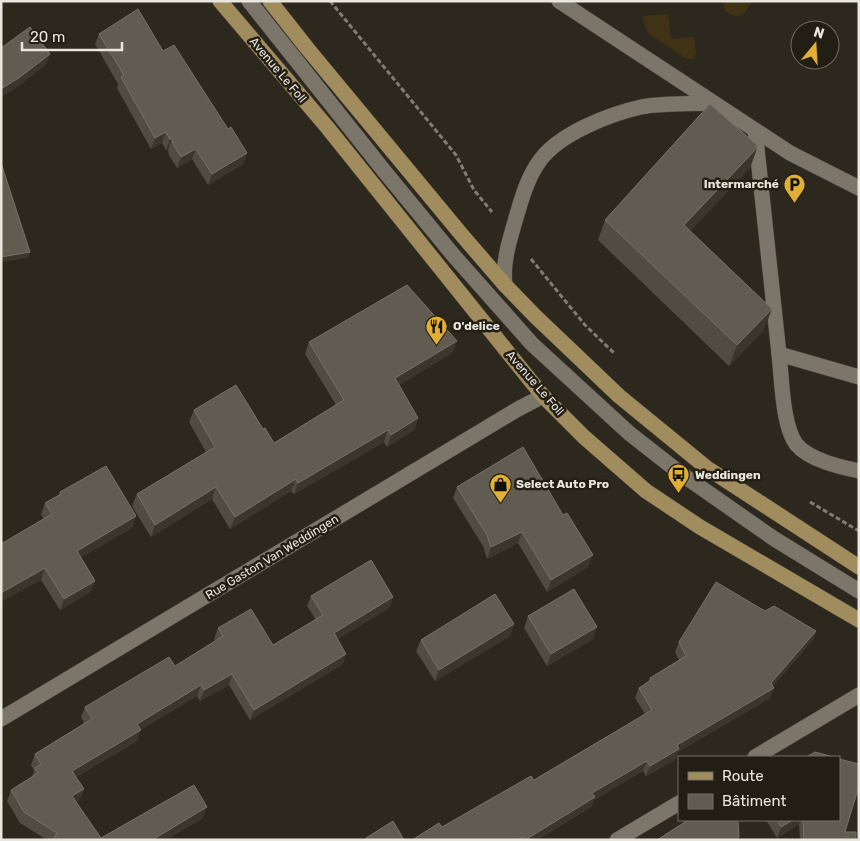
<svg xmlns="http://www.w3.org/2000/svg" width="860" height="841" font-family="Rubik,sans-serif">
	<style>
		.green { fill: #403315 }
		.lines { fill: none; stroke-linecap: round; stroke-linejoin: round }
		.minor-casing { stroke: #48443b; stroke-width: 16 }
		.major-casing { stroke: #48443b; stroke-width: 16 }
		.path { stroke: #807c73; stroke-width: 3; stroke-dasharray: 5 2.5; stroke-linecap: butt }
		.minor { stroke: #7c766a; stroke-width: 15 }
		.major { stroke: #a18c5d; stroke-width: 15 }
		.wall { fill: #504c41 }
		.shaded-wall { fill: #3b362c }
		.building { fill: #615c52; stroke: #767268 }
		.labels { text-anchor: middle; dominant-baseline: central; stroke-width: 5; stroke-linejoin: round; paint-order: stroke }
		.street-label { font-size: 12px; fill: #e9e6e0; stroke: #231e14 }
		.poi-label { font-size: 12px; font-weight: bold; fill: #e9e6e0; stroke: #231e14; text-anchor: start }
	</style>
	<rect width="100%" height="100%" fill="#2d281e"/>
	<g class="green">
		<path d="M723 1H752L745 13 736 17 725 11Z"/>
		<path d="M668 14 671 39 694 37 696 54 693 59H687L649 34 645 26 643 16Z"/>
	</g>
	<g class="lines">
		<defs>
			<g id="minor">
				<path d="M249 1 385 172 454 256 532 344 629 433 680 473 773 538 859 591"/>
				<path d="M559 1 790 153 859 188"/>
				<path d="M755 130 779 354 859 377"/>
				<path d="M505 285C502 262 510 239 516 218 522 197 528 176 541 159 561 133 610 114 641 107 661 103 691 104 713 103"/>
				<path d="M779 354C782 379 782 424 796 444 809 460 840 467 859 471"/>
				<path d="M1 719 518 409 543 396"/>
				<path d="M755 757 859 695"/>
				<path d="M617 840 679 803"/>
			</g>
			<g id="major">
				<path d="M220 1 327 127 543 396 584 437 646 491 700 527 859 620"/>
				<path d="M270 1 307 48 461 234 505 285 535 316 619 396 707 468 859 567"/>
			</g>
		</defs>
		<use href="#minor" class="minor-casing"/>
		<use href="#major" class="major-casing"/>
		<g class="path">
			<path d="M330 1 456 155 474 190 492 212"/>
			<path d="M531 259 585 325 615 354"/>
			<path d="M810 502 859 531"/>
		</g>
		<use href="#minor" class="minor"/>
		<use href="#major" class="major"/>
	</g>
	<g class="wall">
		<path d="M99 34 228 129 247 153 243 164 208 185 192 159 177 168 169 155 168 150H166L162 143 151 149 117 88 118 84 95 44Z"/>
		<path d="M757 148 750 168 690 231 764 330 729 366 598 240 605 220Z"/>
		<path d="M457 341 452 353 399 385 418 418 414 430 387 447 384 442 294 494 291 491 230 529 212 499 151 537 132 506 137 494 206 452 189 422 194 410 263 429 274 443 336 405 305 354 309 342Z"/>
		<path d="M457 487 588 567 547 592 518 543 487 559 483 546 453 498Z"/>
		<path d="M60 492 136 516 132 528 81 557 95 581 90 592 60 610 41 580 44 519 41 515 45 503 59 495Z"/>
		<path d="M311 596 393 597 389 608 338 639 343 664 250 720 229 685 200 701 197 696 140 730 137 741 76 777 84 789 80 799 76 802 101 838 203 818 166 840H47L20 823 7 801 11 790 32 777 34 770 31 765 35 754 84 723 81 717 85 707 175 666 215 641 214 639 218 628 273 645 316 620 307 606Z"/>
		<path d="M765 611 816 631 812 641 773 686 770 698 678 752 675 760 646 776 643 771 594 800 591 807 537 840H412L442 827 534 780 645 714 635 698 639 688 649 681 650 678 679 660 675 652 679 642Z"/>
		<path d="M528 616 593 639 547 666 524 628Z"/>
		<path d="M514 624 510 636 435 681 416 651 421 640Z"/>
		<path d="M766 820H839L845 832 856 840H800L799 824 777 838Z"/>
	</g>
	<g class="shaded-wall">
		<path d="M50 54 46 65 16 88 1 97V89Z"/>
		<path d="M166 132 162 143 151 149 155 138Z"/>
		<path d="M170 139H172L168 150H166Z"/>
		<path d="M757 148 750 168 676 246 684 225Z"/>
		<path d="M196 149 192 159 177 168 181 157Z"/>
		<path d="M247 153 243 164 208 185 212 174Z"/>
		<path d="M30 252 28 258 1 262V257Z"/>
		<path d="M772 309 764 330 729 366 737 345Z"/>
		<path d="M457 341 452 353 391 390 395 378Z"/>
		<path d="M418 418 414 430 387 447 391 435Z"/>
		<path d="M388 430 384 442 294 494 298 483Z"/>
		<path d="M296 479 291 491 230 529 235 517Z"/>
		<path d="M216 487 212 499 151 537 155 525Z"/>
		<path d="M136 516 132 528 73 562 77 551Z"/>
		<path d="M522 532 518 543 487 559 491 547Z"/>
		<path d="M593 555 588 567 547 592 551 580Z"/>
		<path d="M45 568 41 580 1 602V593Z"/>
		<path d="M95 581 90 592 60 610 64 599Z"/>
		<path d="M393 597 389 608 330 644 334 633Z"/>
		<path d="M514 624 510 636 435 681 439 670Z"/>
		<path d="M597 627 593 639 547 666 551 654Z"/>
		<path d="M816 631 812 641 769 691 774 688 770 698 678 752 675 760 646 776 650 766 677 745 771 683Z"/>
		<path d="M346 654 343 664 250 720 254 710Z"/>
		<path d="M232 674 229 685 200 701 204 690Z"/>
		<path d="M201 685 197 696 140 730 137 741 69 781 72 771 137 724Z"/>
		<path d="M647 761 643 771 594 800 591 807 537 840H525L592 793Z"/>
		<path d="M84 789 80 799 68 807 72 796Z"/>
		<path d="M207 807 203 818 166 840H152Z"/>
		<path d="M793 820H801L799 824 777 838 781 827Z"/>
	</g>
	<g class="building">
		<path d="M138 9 163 51 174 45 228 129 231 127 247 153 212 174 196 149 181 157 173 144 172 139H170L166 132 155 138 121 77 124 75 99 34Z"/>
		<path d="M30 27 50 54 20 77 1 89V48Z"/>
		<path d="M710 104 757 145V148L684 225 772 309 737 345 605 220Z"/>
		<path d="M1 163 30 252 1 257Z"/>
		<path d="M407 285 457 341 395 378 418 418 391 435 388 430 298 483 296 479 235 517 216 487 155 525 137 494 215 447 194 410 236 385 263 429 265 428 274 443 344 400 309 342Z"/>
		<path d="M523 447 563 515 567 513 593 555 551 580 522 532 491 547 487 535 457 487Z"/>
		<path d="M106 466 136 516 77 551 95 581 64 599 45 568 1 593V544L52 514 45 503 61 494 60 492Z"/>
		<path d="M371 560 393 597 334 633 346 654 254 710 232 674 204 690 201 685 137 724 141 730 72 771 84 789 72 796 101 838 194 785 207 807 152 840H53L57 833 24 812 11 790 38 773 35 768 41 764 35 754 92 719 85 707 169 657 175 666 223 636 218 628 251 609 273 645 323 615 311 596Z"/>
		<path d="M716 582 765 611 774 606 816 631 771 683 774 688 677 745 679 749 650 766 647 761 592 793 595 797 525 840 523 837 518 840H412L439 823 442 827 531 776 534 780 652 710 639 688 651 680 650 678 686 656 679 642Z"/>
		<path d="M574 589 597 627 551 654 528 616Z"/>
		<path d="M495 594 514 624 439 670 421 640Z"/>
		<path d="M815 752 834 757H806Z"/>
		<path d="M839 759 859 764V786L845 832H856V840H804L803 820H839Z"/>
		<path d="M688 820H738L739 837 735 840H657Z"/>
		<path d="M777 820H793L781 827Z"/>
		<path d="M393 821 404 840H367L366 838Z"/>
	</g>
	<defs>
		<symbol id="parking-pin" viewBox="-11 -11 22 30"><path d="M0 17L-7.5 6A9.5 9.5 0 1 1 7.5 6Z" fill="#e1af34" stroke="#231e14"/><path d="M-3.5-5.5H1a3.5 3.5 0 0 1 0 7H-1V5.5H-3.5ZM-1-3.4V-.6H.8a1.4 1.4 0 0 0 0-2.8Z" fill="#111"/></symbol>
		<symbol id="restaurant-pin" viewBox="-11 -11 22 30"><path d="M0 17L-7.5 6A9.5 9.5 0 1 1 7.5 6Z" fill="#e1af34" stroke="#231e14"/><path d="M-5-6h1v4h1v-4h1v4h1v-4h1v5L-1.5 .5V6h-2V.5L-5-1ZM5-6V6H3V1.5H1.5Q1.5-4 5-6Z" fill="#111"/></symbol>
		<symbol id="bus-pin" viewBox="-11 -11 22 30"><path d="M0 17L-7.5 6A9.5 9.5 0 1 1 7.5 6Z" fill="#e1af34" stroke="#231e14"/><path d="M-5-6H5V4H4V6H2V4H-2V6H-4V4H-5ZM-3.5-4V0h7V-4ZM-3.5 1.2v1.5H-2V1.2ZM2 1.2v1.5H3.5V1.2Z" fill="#111"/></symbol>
		<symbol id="shop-pin" viewBox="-11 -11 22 30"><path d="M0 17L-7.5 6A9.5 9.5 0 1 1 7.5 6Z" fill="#e1af34" stroke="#231e14"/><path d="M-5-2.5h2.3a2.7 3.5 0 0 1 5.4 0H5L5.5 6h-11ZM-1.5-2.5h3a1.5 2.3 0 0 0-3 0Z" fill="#111"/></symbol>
	</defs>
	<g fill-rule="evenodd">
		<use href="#parking-pin" x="782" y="172" width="25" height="34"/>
		<use href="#restaurant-pin" x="424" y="314" width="25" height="34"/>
		<use href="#bus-pin" x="666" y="462" width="25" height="34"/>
		<use href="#shop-pin" x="488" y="472" width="25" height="34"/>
	</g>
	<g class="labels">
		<g class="street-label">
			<text transform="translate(278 70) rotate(50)">Avenue Le Foll</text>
			<text transform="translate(535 383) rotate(49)">Avenue Le Foll</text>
			<text transform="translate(272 557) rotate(-31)">Rue Gaston Van Weddingen</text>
		</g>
		<g class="poi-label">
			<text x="779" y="184" text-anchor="end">Intermarché</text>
			<text x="453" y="326">O'delice</text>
			<text x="695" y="475">Weddingen</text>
			<text x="516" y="484">Select Auto Pro</text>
		</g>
	</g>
	<rect width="860" height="841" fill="none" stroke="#e9e6e0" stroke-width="5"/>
	<rect x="678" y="756" width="162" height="65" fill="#231e14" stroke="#726e66"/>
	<rect x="688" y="772" width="25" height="8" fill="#a18c5d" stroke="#726e66"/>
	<text x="722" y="781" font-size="15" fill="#e9e6e0">Route</text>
	<rect x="688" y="794" width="25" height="15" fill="#615c52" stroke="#726e66"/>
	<text x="722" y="806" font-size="15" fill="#e9e6e0">Bâtiment</text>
	<g transform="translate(815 45) rotate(18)"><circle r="24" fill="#231e14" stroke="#726e66"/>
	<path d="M0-4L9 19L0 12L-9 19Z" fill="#e1af34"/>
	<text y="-8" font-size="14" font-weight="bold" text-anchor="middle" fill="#e9e6e0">N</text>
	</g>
	<path d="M22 42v8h100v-8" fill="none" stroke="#e9e6e0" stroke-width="2.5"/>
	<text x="30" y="42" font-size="15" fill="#e9e6e0" stroke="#231e14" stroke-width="4" paint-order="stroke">20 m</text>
</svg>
